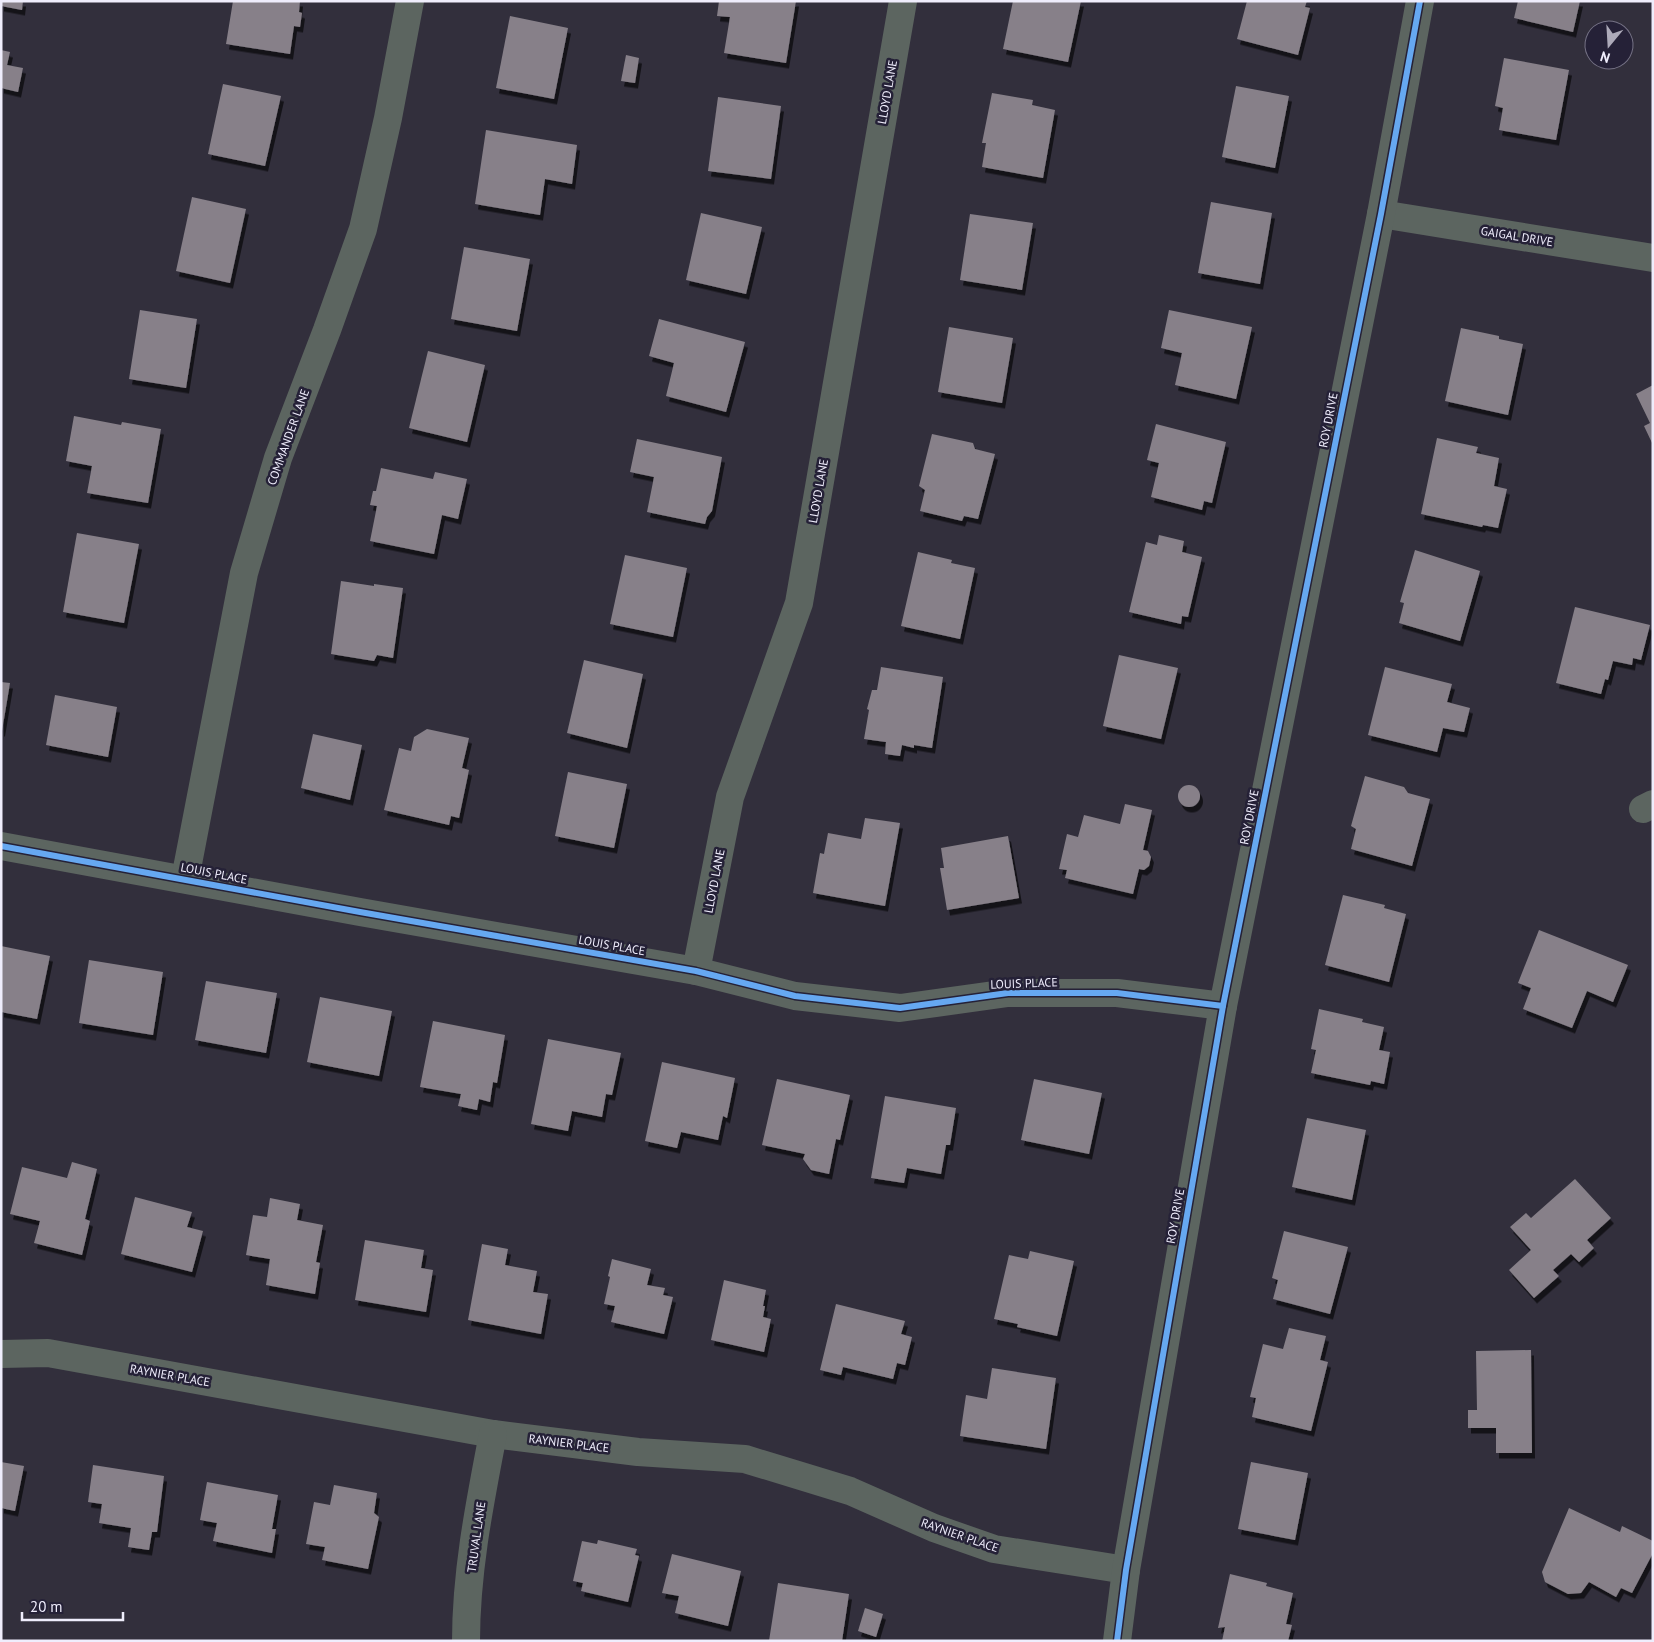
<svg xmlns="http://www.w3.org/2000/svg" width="1654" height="1642" font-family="'PT Sans',sans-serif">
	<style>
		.building { fill: #878089; filter: url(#shadow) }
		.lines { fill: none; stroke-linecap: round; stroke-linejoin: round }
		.minor { stroke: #5c6560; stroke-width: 28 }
		.cycleway-casing { stroke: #252137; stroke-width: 9 }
		.cycleway { stroke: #66a8f1; stroke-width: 6 }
		.labels { text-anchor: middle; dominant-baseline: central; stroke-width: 5; stroke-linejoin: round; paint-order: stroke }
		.street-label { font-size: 12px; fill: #efedfc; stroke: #252137 }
	</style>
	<defs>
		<filter id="shadow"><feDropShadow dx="3" dy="5.5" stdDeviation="0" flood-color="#0009"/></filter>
	</defs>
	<rect width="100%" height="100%" fill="#322f3c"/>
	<g class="building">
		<path d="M1 1H23L22 10 1 6Z"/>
		<path d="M233 1H300L299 12 302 13 300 27 294 26 290 54 226 44Z"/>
		<path d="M719 1H796L786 63 724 53 730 17 717 16Z"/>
		<path d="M1013 1H1081L1068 62 1003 49Z"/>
		<path d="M1247 1H1307L1305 7 1310 8 1298 55 1237 39Z"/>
		<path d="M1518 1H1580L1573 32 1514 18Z"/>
		<path d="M510 16 568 28 554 99 496 88Z"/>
		<path d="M1 50 10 52 7 65 23 68 18 92 1 88Z"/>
		<path d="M626 55 639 58 635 83 621 81Z"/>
		<path d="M1504 58 1569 70 1556 140 1499 130 1503 108 1495 106Z"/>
		<path d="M223 84 281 96 265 166 208 154Z"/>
		<path d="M1236 86 1289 96 1275 168 1222 157Z"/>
		<path d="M992 93 1033 100 1032 105 1055 110 1043 178 982 167 986 143H982Z"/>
		<path d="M718 97 781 106 771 179 708 171Z"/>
		<path d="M486 130 577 145 572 184 545 179 540 215 475 204Z"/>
		<path d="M192 197 246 209 230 283 176 271Z"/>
		<path d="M1211 202 1272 213 1260 284 1198 273Z"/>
		<path d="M701 213 762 227 746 294 686 280Z"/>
		<path d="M970 214 1033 223 1022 290 960 280Z"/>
		<path d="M464 247 530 259 517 331 451 319Z"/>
		<path d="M140 310 197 319 186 388 129 379Z"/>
		<path d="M1169 310 1252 327 1236 399 1175 385 1182 353 1161 348Z"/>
		<path d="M659 319 745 342 726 412 666 396 674 363 649 356Z"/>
		<path d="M949 327 1013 338 1002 403 938 392Z"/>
		<path d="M1461 328 1499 336V339L1523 344 1508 415 1445 401Z"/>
		<path d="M428 351 485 365 467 442 409 428Z"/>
		<path d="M1653 385V445L1644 426 1650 423 1636 394Z"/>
		<path d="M74 416 121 425 122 422 161 429 148 503 87 493 92 466 66 461Z"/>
		<path d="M1156 424 1226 442 1212 503 1204 501 1202 510 1151 497 1159 463 1147 460Z"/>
		<path d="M932 434 973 443 975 449 995 454 978 519 964 516 962 521 920 511 925 490 919 486Z"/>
		<path d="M1437 438 1478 447 1476 453 1499 458 1494 486 1507 489 1498 528 1483 525 1482 527 1421 514Z"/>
		<path d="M637 439 722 457 712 511 707 517 705 524 647 512 654 477 630 472Z"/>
		<path d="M381 468 433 479 435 472 467 479 458 519 442 515 434 554 370 541 377 506 370 505 373 491H376Z"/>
		<path d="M77 533 139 544 124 623 63 612Z"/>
		<path d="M1159 535 1184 541 1182 552 1202 557 1188 617 1182 616 1181 624 1129 612 1146 542 1157 545Z"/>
		<path d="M1415 550 1480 571 1460 641 1399 623 1404 603 1400 602Z"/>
		<path d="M918 552 952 560 951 563 975 568 960 639 901 626Z"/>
		<path d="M625 555 687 568 673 637 610 624Z"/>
		<path d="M341 581 374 586V584L403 588 393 658 377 655 374 661 331 654Z"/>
		<path d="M1575 607 1650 625 1641 660 1633 658 1632 665 1613 661 1608 680 1605 679 1601 694 1556 683Z"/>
		<path d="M1119 655 1178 668 1161 739 1103 726Z"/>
		<path d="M584 660 643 674 627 748 567 733Z"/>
		<path d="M881 667 943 677 932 748 914 745V748L902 745 900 756 885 754 886 742 864 739 869 710 867 709 872 690H877Z"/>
		<path d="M1385 667 1452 684 1447 702 1470 708 1464 732 1443 728 1437 752 1368 735Z"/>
		<path d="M1 682 10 683 2 731H1Z"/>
		<path d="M55 695 117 707 108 757 46 745Z"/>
		<path d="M427 729 469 738 462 768 469 770 459 818 451 816 449 825 384 810 399 748 411 751 414 737Z"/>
		<path d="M313 734 362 745 350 800 301 788Z"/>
		<path d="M568 772 627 784 614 848 555 836Z"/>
		<path d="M1365 776 1404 787 1408 793 1430 799 1412 866 1351 849 1356 829 1351 826Z"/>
		<circle cx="1189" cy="796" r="11"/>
		<path d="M1125 804 1152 810 1143 850 1148 851 1151 857 1149 866 1144 870 1139 869 1133 894 1065 878 1067 870 1059 869 1067 834 1078 837 1084 815 1120 824Z"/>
		<path d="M865 818 900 823 885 906 813 893 820 853 824 854 828 833 861 839Z"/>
		<path d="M1008 836 1019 898 947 910 940 868H944L941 848Z"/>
		<path d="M1343 895 1385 905 1384 908 1406 914 1389 982 1325 965Z"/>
		<path d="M1539 930 1628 965 1613 1002 1587 991 1572 1028 1523 1009 1531 988 1518 983Z"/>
		<path d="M1 946 50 956 37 1019 1 1012Z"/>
		<path d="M89 960 163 972 153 1035 79 1023Z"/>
		<path d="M206 981 277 993 266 1053 195 1040Z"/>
		<path d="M320 997 392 1011 379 1076 307 1062Z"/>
		<path d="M1319 1009 1363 1019 1362 1022 1384 1027 1379 1050 1390 1052 1384 1084 1371 1081 1370 1085 1311 1073 1316 1050 1311 1049Z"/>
		<path d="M433 1021 505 1035 497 1083 493 1082 490 1102 479 1099 477 1110 458 1106 461 1094 420 1087Z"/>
		<path d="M548 1039 621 1053 612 1095 606 1094 602 1117 572 1111 568 1131 531 1124Z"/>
		<path d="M662 1062 735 1078 727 1118 723 1116 718 1140 681 1132 677 1148 645 1141Z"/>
		<path d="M777 1079 850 1095 840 1140 836 1139 829 1174 811 1170 803 1159 805 1154 762 1145Z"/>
		<path d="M1034 1079 1102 1093 1089 1154 1021 1140Z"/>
		<path d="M885 1096 956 1108 950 1145H946L941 1174 907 1168 904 1183 871 1178Z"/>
		<path d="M1307 1118 1366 1130 1352 1200 1292 1187Z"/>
		<path d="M72 1162 97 1169 85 1219 90 1221 82 1255 34 1243 40 1221 10 1214 22 1167 67 1178Z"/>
		<path d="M1575 1179 1611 1218 1587 1240 1594 1248 1579 1262 1571 1254 1553 1270 1559 1276 1534 1298 1509 1270 1531 1250 1510 1227 1526 1213 1531 1218Z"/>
		<path d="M135 1197 192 1212 187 1227 203 1231 192 1272 121 1254Z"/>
		<path d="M270 1198 300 1204 297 1220 323 1225 316 1262 320 1263 315 1294 266 1285 270 1259 246 1255 253 1215 267 1217Z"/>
		<path d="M1284 1231 1348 1247 1330 1314 1273 1299 1278 1280 1272 1278Z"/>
		<path d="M365 1240 424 1250 421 1268 433 1270 426 1312 355 1300Z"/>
		<path d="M482 1244 508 1249 505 1265 537 1271 533 1292 548 1294 541 1334 468 1320Z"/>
		<path d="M1030 1251 1074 1261 1057 1336 1017 1327 1018 1324 994 1319 1009 1255 1028 1259Z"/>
		<path d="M612 1259 651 1269 647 1285 665 1288 663 1295 673 1297 664 1334 611 1322 615 1306 604 1304 610 1277 608 1276Z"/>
		<path d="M724 1280 766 1290 763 1306H765L763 1317 771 1319 764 1352 711 1340Z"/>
		<path d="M836 1304 905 1321 901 1334 912 1337 905 1365 897 1363 893 1379 843 1367 841 1375 820 1370Z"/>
		<path d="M1289 1328 1326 1336 1320 1360 1328 1362 1311 1431 1252 1417 1256 1398 1250 1397 1263 1344 1283 1349Z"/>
		<path d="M1531 1350 1532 1453H1496V1428H1468V1410H1477L1476 1351Z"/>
		<path d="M992 1368 1056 1378 1046 1449 960 1436 966 1395 987 1399Z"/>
		<path d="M1 1462 24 1466 15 1511 1 1508Z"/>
		<path d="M1251 1462 1308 1473 1295 1540 1238 1529Z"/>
		<path d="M93 1465 164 1476 157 1532H152L149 1550 128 1547 131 1528 99 1523 102 1504 88 1502Z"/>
		<path d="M207 1482 278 1495 272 1529H276L272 1553 213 1541 217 1523 200 1520Z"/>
		<path d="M334 1485 377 1493 374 1513 379 1517 368 1569 322 1560 325 1547 306 1544 314 1502 330 1505Z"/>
		<path d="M1569 1508 1620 1532 1622 1526 1653 1541V1553L1632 1593 1621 1588 1616 1597 1589 1582 1581 1593 1568 1594 1545 1582 1542 1572Z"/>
		<path d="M598 1540 637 1549 635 1555 639 1556 628 1602 581 1591 583 1583 573 1581 582 1541 597 1544Z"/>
		<path d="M672 1554 741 1571 728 1626 675 1613 679 1596 662 1593Z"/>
		<path d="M1230 1574 1267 1583 1266 1586 1293 1593 1286 1624 1292 1625 1288 1641H1222L1225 1627 1218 1628Z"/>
		<path d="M778 1583 849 1594 842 1641H769Z"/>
		<path d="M865 1608 883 1614 876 1637 858 1631Z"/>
	</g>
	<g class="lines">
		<g class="minor">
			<path d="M1381 214 1653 258"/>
			<path d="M1643 809 1653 804"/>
			<path d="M1 846 360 912 696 971 795 996 900 1008 1008 993H1117L1223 1006"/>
			<path d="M185 879 244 573 278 458 327 330 363 229 388 118 410 1"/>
			<path d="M696 971 730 797 799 603 903 1"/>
			<path d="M1 1354 48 1353 493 1434 638 1452 745 1459 850 1491 934 1528 994 1549 1126 1570"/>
			<path d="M466 1641C466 1571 480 1502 493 1434"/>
			<path d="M1117 1641 1126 1570 1223 1006 1381 214 1420 1"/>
		</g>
		<defs>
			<g id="cycleway">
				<path d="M1 846 360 912 696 971 795 996 900 1008 1008 993H1117L1223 1006"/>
				<path d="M1117 1641 1126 1570 1223 1006 1381 214 1420 1"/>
			</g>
		</defs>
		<use href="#cycleway" class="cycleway-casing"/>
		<use href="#cycleway" class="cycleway"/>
	</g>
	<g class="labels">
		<g class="street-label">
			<text transform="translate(887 92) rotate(-80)">LLOYD LANE</text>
			<text transform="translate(1517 236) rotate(9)">GAIGAL DRIVE</text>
			<text transform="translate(1328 420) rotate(-79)">ROY DRIVE</text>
			<text transform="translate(288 437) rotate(-70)">COMMANDER LANE</text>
			<text transform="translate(818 491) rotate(-80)">LLOYD LANE</text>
			<text transform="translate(1249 817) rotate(-79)">ROY DRIVE</text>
			<text transform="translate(214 873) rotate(11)">LOUIS PLACE</text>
			<text transform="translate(714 881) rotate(-79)">LLOYD LANE</text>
			<text transform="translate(612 945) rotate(10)">LOUIS PLACE</text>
			<text transform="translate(1024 983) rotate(-2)">LOUIS PLACE</text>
			<text transform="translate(1175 1216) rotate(-80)">ROY DRIVE</text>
			<text transform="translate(170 1375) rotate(10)">RAYNIER PLACE</text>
			<text transform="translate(569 1443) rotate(7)">RAYNIER PLACE</text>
			<text transform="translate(960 1535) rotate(19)">RAYNIER PLACE</text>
			<text transform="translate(476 1537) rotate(-82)">TRUVAL LANE</text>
		</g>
	</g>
	<rect width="1654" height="1642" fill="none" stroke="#efedfc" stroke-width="5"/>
	<g transform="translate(1609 45) rotate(198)"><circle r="24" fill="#252137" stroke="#767386"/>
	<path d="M0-4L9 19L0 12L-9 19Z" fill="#adaab9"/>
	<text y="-8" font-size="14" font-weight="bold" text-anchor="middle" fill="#efedfc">N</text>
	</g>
	<path d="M22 1612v8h101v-8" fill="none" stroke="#efedfc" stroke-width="2.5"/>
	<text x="30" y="1612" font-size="15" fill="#efedfc" stroke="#252137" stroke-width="4" paint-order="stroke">20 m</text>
</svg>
